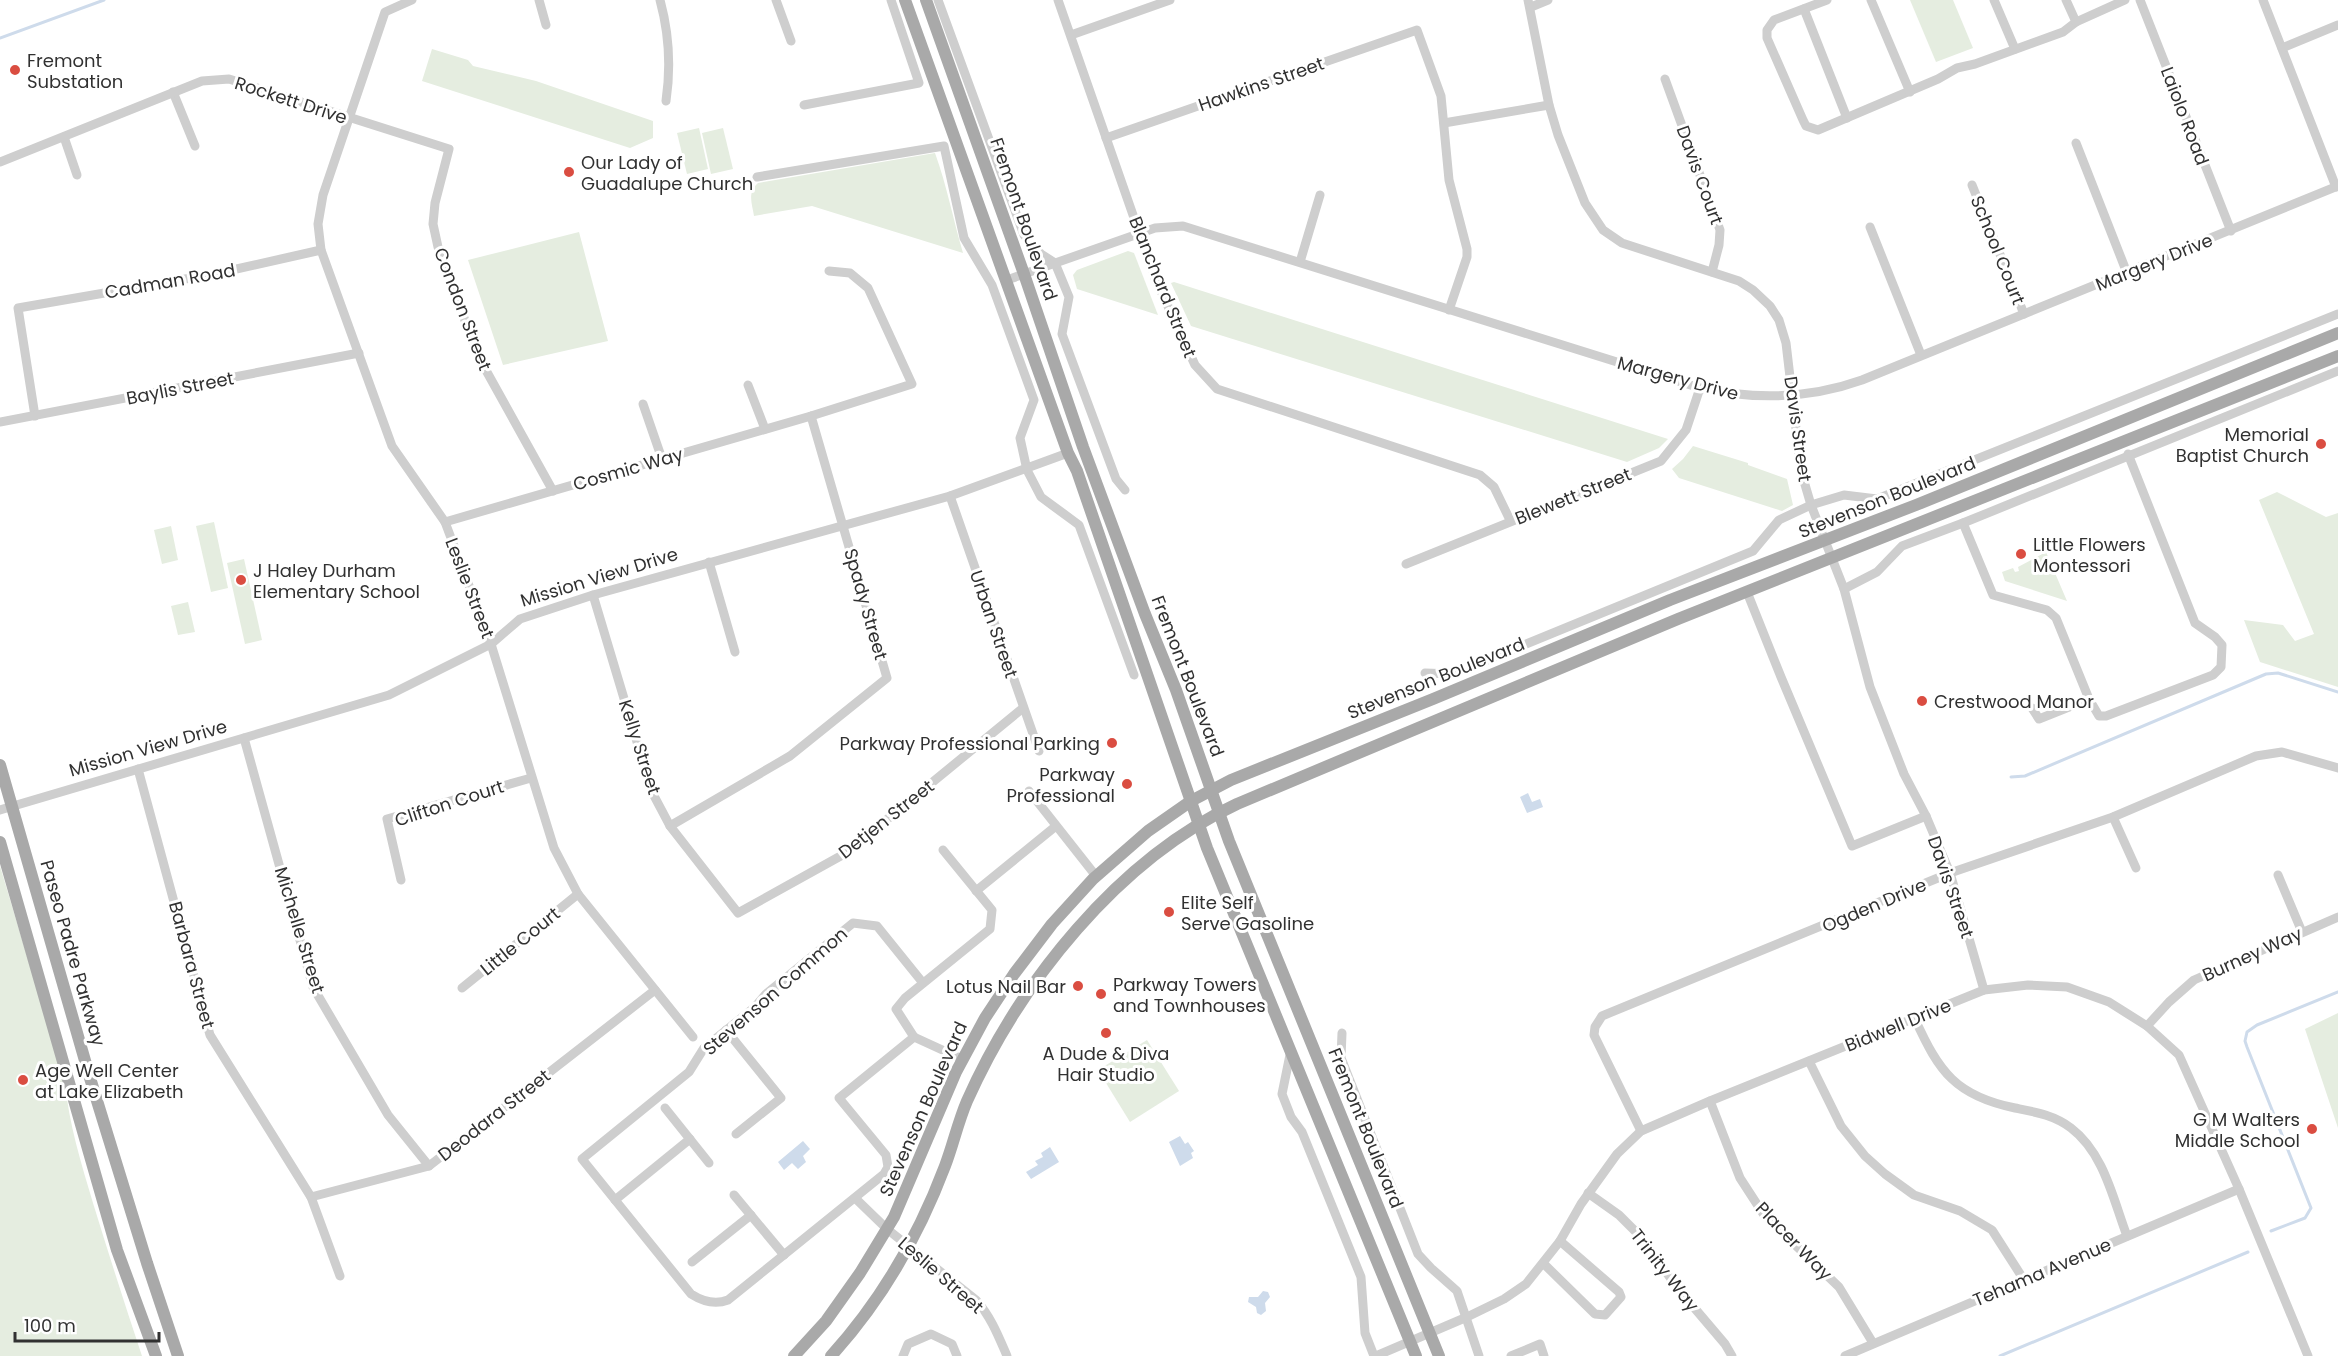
<svg xmlns="http://www.w3.org/2000/svg" width="2338" height="1356" font-family="Poppins,sans-serif">
	<style>
		.green { fill: #e5ede0 }
		.water { fill: #cedbeb }
		.lines { fill: none; stroke-linecap: round; stroke-linejoin: round }
		.stream { stroke: #cedbeb; stroke-width: 3 }
		.minor { stroke: #cecece; stroke-width: 9 }
		.major { stroke: #a9a9a9; stroke-width: 12 }
		.poi-dot { fill: #da4d41; stroke: #fff; stroke-width: 2 }
		.labels { text-anchor: middle; dominant-baseline: central; stroke-width: 6; stroke-linejoin: round; paint-order: stroke }
		.poi-label { font-size: 18px; fill: #313131; stroke: #fff; text-anchor: start }
		.street-label { font-size: 18px; fill: #313131; stroke: #fff }
	</style>
	<rect width="100%" height="100%" fill="#fff"/>
	<g class="green">
		<path d="M1910 0H1953L1973 48 1936 62Z"/>
		<path d="M432 49 468 60 473 66 536 81 653 121V138L630 148 422 81Z"/>
		<path d="M699 128 708 169 687 174 677 133Z"/>
		<path d="M723 128 733 169 711 174 702 133Z"/>
		<path d="M935 153C947 186 953 219 963 253L812 206 754 216C752 203 747 193 758 183Z"/>
		<path d="M579 232 608 341 503 365 468 260Z"/>
		<path d="M1128 251 1134 253 1158 315 1077 289 1073 275 1077 270Z"/>
		<path d="M1174 282 1668 439 1659 448 1627 462 1191 326 1171 283Z"/>
		<path d="M1693 446 1748 463V465L1787 479 1793 505 1782 511 1679 478 1672 469 1683 459Z"/>
		<path d="M2277 492 2326 517 2338 513V687L2260 662 2244 620 2283 625 2295 641 2314 634 2259 500Z"/>
		<path d="M214 522 228 588 211 592 196 526Z"/>
		<path d="M171 526 178 560 162 564 154 530Z"/>
		<path d="M2046 552 2067 601 2005 581 2002 572 2013 568 2015 572 2019 571 2018 567Z"/>
		<path d="M244 559 262 640 245 644 227 563Z"/>
		<path d="M188 602 195 632 178 635 171 606Z"/>
		<path d="M0 866 65 1083C69 1124 81 1163 93 1203 109 1255 125 1305 142 1356H0Z"/>
		<path d="M2338 1013V1128L2305 1029Z"/>
		<path d="M1147 1040 1179 1091 1130 1122 1098 1070Z"/>
	</g>
	<g class="water">
		<path d="M1528 793 1532 802 1540 799 1543 807 1527 813 1520 797Z"/>
		<path d="M1180 1136 1185 1144 1188 1142 1194 1151 1191 1153 1193 1158 1180 1166 1169 1142Z"/>
		<path d="M803 1141 810 1149 803 1156 806 1162 798 1169 792 1163 784 1170 778 1162Z"/>
		<path d="M1050 1147 1059 1162 1031 1179 1026 1172 1038 1165 1035 1161 1043 1157 1041 1153Z"/>
		<path d="M1263 1291 1268 1292 1270 1297 1265 1303 1266 1311 1261 1315 1257 1313 1256 1307 1248 1302 1249 1297H1258Z"/>
	</g>
	<g class="lines">
		<g class="stream">
			<path d="M0 38 104 0"/>
			<path d="M2011 777 2025 776 2266 674 2278 673 2338 692"/>
			<path d="M2271 1231 2305 1218 2311 1208 2247 1047 2245 1041 2247 1032 2257 1025 2338 992"/>
			<path d="M2000 1356 2248 1252"/>
		</g>
		<g class="minor">
			<path d="M412 0 385 12 323 195 318 224 321 250 392 446 445 522 491 644 554 848 578 894 693 1037"/>
			<path d="M539 0 546 25"/>
			<path d="M660 0C669 33 671 67 666 101"/>
			<path d="M776 0 791 41"/>
			<path d="M938 0 1024 235 1041 254 1055 263 1069 297 1062 334 1116 479 1125 490"/>
			<path d="M1058 0 1155 278 1195 365 1217 389 1480 475 1494 487 1510 520"/>
			<path d="M1528 0 1549 105 1558 135 1585 203 1603 230 1622 243 1739 281 1753 290 1770 306 1779 320 1786 343 1801 471 1811 505 1844 589 1870 687 1904 774 1926 816 1950 873 1984 990"/>
			<path d="M1827 0 1774 20 1767 30V38L1803 120 1806 126 1818 130 1938 79 1957 68 1975 64 2063 32 2076 22 2125 0"/>
			<path d="M1871 0 1910 92"/>
			<path d="M1994 0 2015 49"/>
			<path d="M2066 0 2076 22"/>
			<path d="M2140 0 2231 231"/>
			<path d="M2263 0 2336 187"/>
			<path d="M1531 7 1548 0"/>
			<path d="M1804 9 1847 118"/>
			<path d="M1071 35 1170 0"/>
			<path d="M2282 48 2338 25"/>
			<path d="M1665 79 1720 230 1719 245 1712 272"/>
			<path d="M173 92 195 146"/>
			<path d="M804 105 919 83 891 0"/>
			<path d="M1444 123 1549 105"/>
			<path d="M64 137 77 175"/>
			<path d="M1106 138 1417 30 1441 96 1449 180 1467 249V257L1449 310"/>
			<path d="M2076 143 2127 273"/>
			<path d="M0 162 202 81 229 79 449 149 435 203 433 224 438 247 478 356 553 491"/>
			<path d="M757 177 944 146 964 238 992 285 1034 400 1020 438 1027 470 1041 497 1079 525 1134 675"/>
			<path d="M1972 185 2024 314"/>
			<path d="M1870 227 1921 355"/>
			<path d="M1300 262 1320 195"/>
			<path d="M1007 280 1155 228 1183 226 1700 388C1755 400 1809 399 1862 380L2338 186"/>
			<path d="M748 385 765 429"/>
			<path d="M643 404 662 459"/>
			<path d="M35 416 18 308 214 274 321 250"/>
			<path d="M0 422 359 353"/>
			<path d="M950 496 1039 751"/>
			<path d="M445 522 811 416 912 384 868 288 850 273 829 271"/>
			<path d="M1963 523 1993 595 2047 610 2056 618 2089 699 2099 716H2106L2213 675 2221 667 2222 645 2215 637 2195 623 2128 454"/>
			<path d="M709 562 735 652"/>
			<path d="M1406 564 1661 461 1686 430 1700 388"/>
			<path d="M1844 589 1877 572 1902 546 1963 523 2338 371"/>
			<path d="M1747 592 1781 677 1852 846 1926 816"/>
			<path d="M593 595 652 792 670 826 738 913 846 853 1023 708"/>
			<path d="M1425 673 1453 674 1753 551 1779 520 1811 505 1844 495 1877 499 2338 314"/>
			<path d="M2032 708 2039 719 2089 699"/>
			<path d="M244 738 313 987 388 1115 429 1166"/>
			<path d="M138 769 210 1035 311 1197 340 1276"/>
			<path d="M1029 791 1096 876"/>
			<path d="M0 810 389 695 491 644 520 619 593 595 950 496 1068 453"/>
			<path d="M2113 817 2136 868"/>
			<path d="M670 826 790 756 887 678 811 416"/>
			<path d="M2278 875 2302 932"/>
			<path d="M401 880 387 819 531 778"/>
			<path d="M976 891 1056 826"/>
			<path d="M923 983 877 926 853 923 766 994 755 1007 704 1048 689 1072 582 1159 691 1294C702 1301 715 1305 728 1300L884 1174 888 1167 886 1155 839 1098 914 1037 896 1009 905 998 990 929 992 910 943 850"/>
			<path d="M462 988 578 894"/>
			<path d="M1915 1019C1939 1072 1956 1096 2015 1108 2035 1112 2054 1115 2071 1128 2104 1153 2113 1199 2127 1236"/>
			<path d="M2147 1026 2169 1002 2194 980 2338 917"/>
			<path d="M726 1030 781 1098 736 1134"/>
			<path d="M1342 1033 1341 1058 1418 1254 1431 1268 1457 1291 1479 1356"/>
			<path d="M914 1037 962 1059"/>
			<path d="M1291 1050 1282 1094 1291 1117 1302 1132 1361 1277 1365 1333 1374 1356"/>
			<path d="M1809 1061 1841 1126 1865 1156 1885 1174 1914 1195 1960 1211 1992 1230 2024 1280"/>
			<path d="M1710 1101 1740 1178 1764 1215 1839 1287 1873 1343"/>
			<path d="M665 1108 709 1163"/>
			<path d="M1641 1131 1594 1035 1595 1027 1602 1016 1950 873 2113 817 2256 756 2282 752 2338 768"/>
			<path d="M1588 1193 1619 1215 1639 1235 1680 1291 1725 1344 1732 1356"/>
			<path d="M734 1195 784 1255"/>
			<path d="M311 1197 429 1166 655 990"/>
			<path d="M855 1198 887 1229 976 1300C991 1317 998 1335 1007 1356"/>
			<path d="M615 1200 690 1139"/>
			<path d="M692 1262 751 1215"/>
			<path d="M1544 1264 1595 1314 1605 1315 1621 1297 1619 1292 1560 1241"/>
			<path d="M903 1356 908 1344 931 1334 952 1344 957 1356"/>
			<path d="M1376 1356 1467 1317 1504 1299 1526 1284 1560 1241 1581 1204 1617 1154 1641 1131 1710 1101 1984 990 2028 985 2067 987 2109 1002 2147 1026 2179 1055 2239 1189 2308 1356"/>
			<path d="M1511 1356 1540 1344 1544 1356"/>
			<path d="M1845 1356 2239 1189"/>
		</g>
		<g class="major">
			<path d="M905 0 1068 453 1077 471 1207 848 1416 1356"/>
			<path d="M926 0 1024 274 1083 447 1145 614 1176 690 1229 841 1439 1356"/>
			<path d="M0 765 90 1078 147 1263 178 1356"/>
			<path d="M0 842 117 1250 156 1356"/>
			<path d="M794 1356 826 1321 860 1273 894 1217 956 1072 985 1018 1014 974 1052 924 1093 879 1148 831 1191 801 1231 780 1433 699 1670 600 1916 505 2338 333"/>
			<path d="M831 1356C880 1302 919 1235 945 1166 953 1145 958 1122 967 1101 1019 984 1118 859 1237 804L1678 619 2338 356"/>
		</g>
	</g>
	<g class="poi-dot">
		<circle cx="15" cy="70" r="6"/>
		<circle cx="569" cy="172" r="6"/>
		<circle cx="2321" cy="444" r="6"/>
		<circle cx="2021" cy="554" r="6"/>
		<circle cx="241" cy="580" r="6"/>
		<circle cx="1922" cy="701" r="6"/>
		<circle cx="1112" cy="743" r="6"/>
		<circle cx="1127" cy="784" r="6"/>
		<circle cx="1169" cy="912" r="6"/>
		<circle cx="1078" cy="986" r="6"/>
		<circle cx="1101" cy="994" r="6"/>
		<circle cx="1106" cy="1033" r="6"/>
		<circle cx="23" cy="1080" r="6"/>
		<circle cx="2312" cy="1129" r="6"/>
	</g>
	<g class="labels">
		<g class="poi-label">
			<text x="27" y="60">Fremont<tspan x="27" dy="21">Substation</tspan></text>
			<text x="581" y="162">Our Lady of<tspan x="581" dy="21">Guadalupe Church</tspan></text>
			<text x="2309" y="434" text-anchor="end">Memorial<tspan x="2309" dy="21">Baptist Church</tspan></text>
			<text x="2033" y="544">Little Flowers<tspan x="2033" dy="21">Montessori</tspan></text>
			<text x="253" y="570">J Haley Durham<tspan x="253" dy="21">Elementary School</tspan></text>
			<text x="1934" y="701">Crestwood Manor</text>
			<text x="1100" y="743" text-anchor="end">Parkway Professional Parking</text>
			<text x="1115" y="774" text-anchor="end">Parkway<tspan x="1115" dy="21">Professional</tspan></text>
			<text x="1181" y="902">Elite Self<tspan x="1181" dy="21">Serve Gasoline</tspan></text>
			<text x="1113" y="984">Parkway Towers<tspan x="1113" dy="21">and Townhouses</tspan></text>
			<text x="1066" y="986" text-anchor="end">Lotus Nail Bar</text>
			<text x="1106" y="1053" text-anchor="middle">A Dude &amp; Diva<tspan x="1106" dy="21">Hair Studio</tspan></text>
			<text x="35" y="1070">Age Well Center<tspan x="35" dy="21">at Lake Elizabeth</tspan></text>
			<text x="2300" y="1119" text-anchor="end">G M Walters<tspan x="2300" dy="21">Middle School</tspan></text>
		</g>
		<g class="street-label">
			<text transform="translate(1261 84) rotate(-19)">Hawkins Street</text>
			<text transform="translate(291 100) rotate(18)">Rockett Drive</text>
			<text transform="translate(2185 116) rotate(69)">Laiolo Road</text>
			<text transform="translate(1700 175) rotate(70)">Davis Court</text>
			<text transform="translate(1024 219) rotate(71)">Fremont Boulevard</text>
			<text transform="translate(1998 250) rotate(68)">School Court</text>
			<text transform="translate(2154 262) rotate(-22)">Margery Drive</text>
			<text transform="translate(170 281) rotate(-10)">Cadman Road</text>
			<text transform="translate(1163 287) rotate(68)">Blanchard Street</text>
			<text transform="translate(463 309) rotate(69)">Condon Street</text>
			<text transform="translate(1678 378) rotate(15)">Margery Drive</text>
			<text transform="translate(180 388) rotate(-11)">Baylis Street</text>
			<text transform="translate(1798 429) rotate(82)">Davis Street</text>
			<text transform="translate(628 469) rotate(-16)">Cosmic Way</text>
			<text transform="translate(1573 496) rotate(-22)">Blewett Street</text>
			<text transform="translate(1887 497) rotate(-22)">Stevenson Boulevard</text>
			<text transform="translate(599 577) rotate(-17)">Mission View Drive</text>
			<text transform="translate(470 588) rotate(69)">Leslie Street</text>
			<text transform="translate(866 604) rotate(74)">Spady Street</text>
			<text transform="translate(994 624) rotate(71)">Urban Street</text>
			<text transform="translate(1188 676) rotate(69)">Fremont Boulevard</text>
			<text transform="translate(1436 678) rotate(-22)">Stevenson Boulevard</text>
			<text transform="translate(640 747) rotate(72)">Kelly Street</text>
			<text transform="translate(148 748) rotate(-16)">Mission View Drive</text>
			<text transform="translate(449 803) rotate(-18)">Clifton Court</text>
			<text transform="translate(886 819) rotate(-38)">Detjen Street</text>
			<text transform="translate(1951 887) rotate(71)">Davis Street</text>
			<text transform="translate(1874 905) rotate(-23)">Ogden Drive</text>
			<text transform="translate(300 930) rotate(73)">Michelle Street</text>
			<text transform="translate(520 941) rotate(-39)">Little Court</text>
			<text transform="translate(73 953) rotate(74)">Paseo Padre Parkway</text>
			<text transform="translate(2252 954) rotate(-24)">Burney Way</text>
			<text transform="translate(192 965) rotate(75)">Barbara Street</text>
			<text transform="translate(775 991) rotate(-41)">Stevenson Common</text>
			<text transform="translate(1898 1025) rotate(-22)">Bidwell Drive</text>
			<text transform="translate(923 1109) rotate(-66)">Stevenson Boulevard</text>
			<text transform="translate(494 1115) rotate(-38)">Deodara Street</text>
			<text transform="translate(1366 1128) rotate(68)">Fremont Boulevard</text>
			<text transform="translate(1794 1241) rotate(46)">Placer Way</text>
			<text transform="translate(1665 1270) rotate(52)">Trinity Way</text>
			<text transform="translate(2042 1272) rotate(-23)">Tehama Avenue</text>
			<text transform="translate(941 1275) rotate(41)">Leslie Street</text>
		</g>
	</g>
	<path d="M15 1332v9h144v-9" fill="none" stroke="#313131" stroke-width="3"/>
	<text x="24" y="1332" font-size="18" fill="#313131" stroke="#ffffff" stroke-width="4.5" paint-order="stroke">100 m</text>
</svg>
